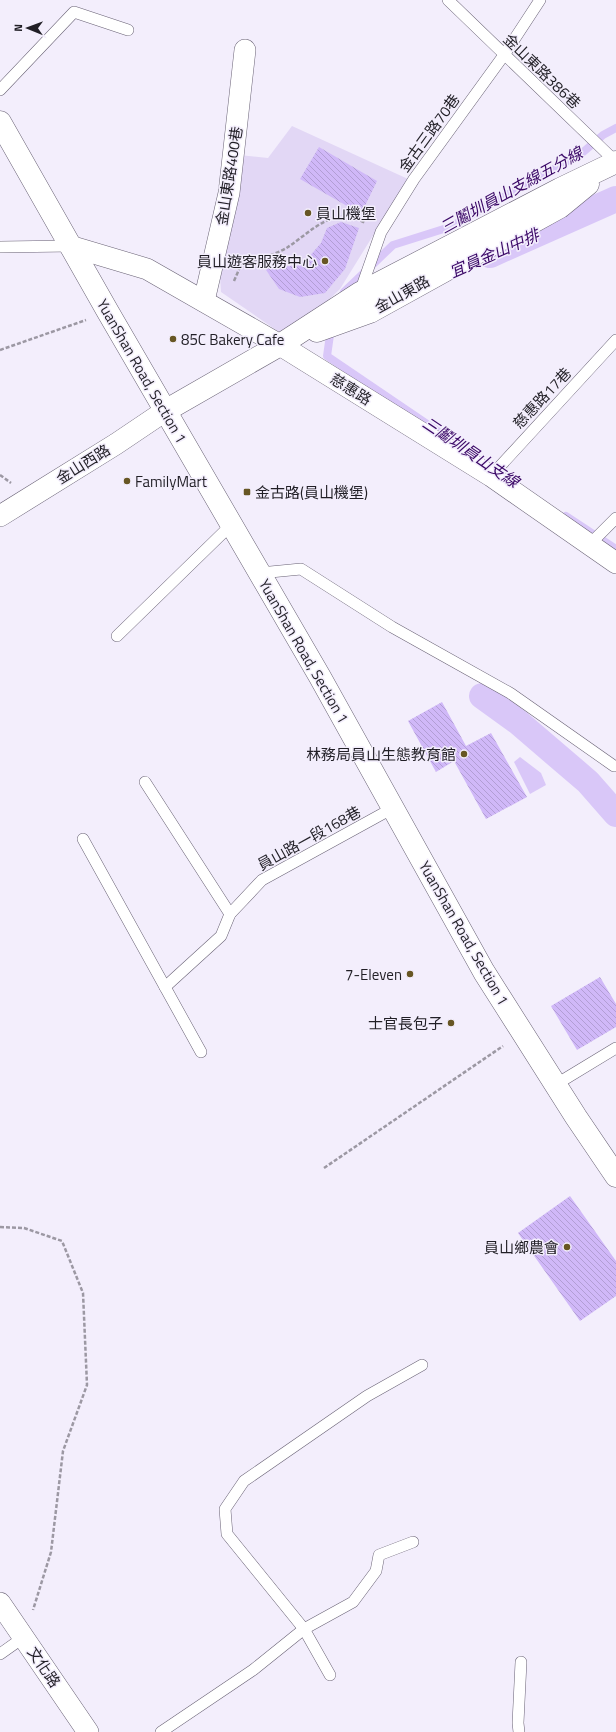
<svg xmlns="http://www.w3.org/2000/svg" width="616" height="1732" font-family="'Titillium Web','Noto Sans TC',sans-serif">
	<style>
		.green { fill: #e2d7f5 }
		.water { fill: #d9c7f8 }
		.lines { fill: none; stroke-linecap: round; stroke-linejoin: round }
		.stream { stroke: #d9c7f8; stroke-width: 8 }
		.canal { stroke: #d9c7f8; stroke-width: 26 }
		.building { fill: url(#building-back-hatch) }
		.lane-casing { stroke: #696275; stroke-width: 12 }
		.street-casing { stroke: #696275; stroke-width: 22 }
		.secondary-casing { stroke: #696275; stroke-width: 23 }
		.primary-casing { stroke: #696275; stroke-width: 23 }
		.path { stroke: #9c98a3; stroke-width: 2.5; stroke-dasharray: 4 2; stroke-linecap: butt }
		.lane { stroke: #fff; stroke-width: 11 }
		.street { stroke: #fff; stroke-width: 21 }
		.secondary { stroke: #fff; stroke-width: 22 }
		.primary { stroke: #fff; stroke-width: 22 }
		.poi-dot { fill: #675624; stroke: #f3eefc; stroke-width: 1.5 }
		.labels { text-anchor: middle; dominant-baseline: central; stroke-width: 3; stroke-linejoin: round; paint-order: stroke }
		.street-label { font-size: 15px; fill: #211f26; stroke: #f3eefc }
		.poi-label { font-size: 15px; fill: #211f26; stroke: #f3eefc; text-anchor: end }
		.water-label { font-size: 16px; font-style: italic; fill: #3a0766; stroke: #f3eefc }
	</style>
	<defs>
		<pattern id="building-back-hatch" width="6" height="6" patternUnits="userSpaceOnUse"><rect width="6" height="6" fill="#d0b8f8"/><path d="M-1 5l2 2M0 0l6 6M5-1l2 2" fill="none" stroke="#b29ed4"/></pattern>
	</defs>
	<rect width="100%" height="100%" fill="#f3eefc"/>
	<path class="green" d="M292 126 408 179 340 289 309 319 282 334 221 292 219 261 239 155 268 158Z"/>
	<path class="water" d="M520 757 541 773 546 785 530 794 514 762Z"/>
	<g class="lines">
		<g class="stream">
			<path d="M344 292 393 245 450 227 582 153 603 135 616 128"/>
			<path d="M331 328 327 356 439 432"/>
			<path d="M566 516 616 549"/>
		</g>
		<g class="canal">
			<path d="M490 255 616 199"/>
			<path d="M482 696 518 722 588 782 616 814"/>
		</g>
	</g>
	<g class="building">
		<path d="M319 147 377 181 361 214 300 179Z"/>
		<path d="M341 222 359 228 345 269 325 293 300 297 279 289 264 267 297 266 309 257 321 243 327 228Z"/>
		<path d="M442 702 466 746 491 733 527 797 486 819 454 761 436 772 408 721Z"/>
		<path d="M600 977 616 1004V1027L577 1050 551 1006Z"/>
		<path d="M570 1196 616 1261V1296L580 1321 518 1233Z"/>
	</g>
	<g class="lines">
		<defs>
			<g id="lane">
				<path d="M448 0 616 162"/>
				<path d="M0 90 74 12 128 30"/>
				<path d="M0 247 70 246"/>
				<path d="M360 292 381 232 414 179 504 55 540 0"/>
				<path d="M491 476 616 340"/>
				<path d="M589 545 616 518"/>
				<path d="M260 573 301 569 392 627 510 693 614 766"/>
				<path d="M117 636 231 525"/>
				<path d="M145 782 230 914"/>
				<path d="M83 839 201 1052"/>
				<path d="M165 987 221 936 230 914 262 880 393 808"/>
				<path d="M555 1085 616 1048"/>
				<path d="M0 1654 24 1637"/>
				<path d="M330 1675 304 1629 227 1534 225 1509 244 1481 367 1396 422 1365"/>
				<path d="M161 1732 253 1670 304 1629 353 1602 376 1571 379 1555 413 1542"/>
				<path d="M519 1732 518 1723 521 1662"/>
			</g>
			<g id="street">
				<path d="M70 246 147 269 280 345 491 476 616 563"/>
				<path d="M204 301 229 193 245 50"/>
				<path d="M0 516 116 444 165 411"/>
				<path d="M0 1603 88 1732"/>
			</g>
			<g id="secondary">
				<path d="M317 331 370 312 560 207 588 184"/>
				<path d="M165 411 280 345 360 293 560 189 616 162"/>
			</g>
			<path id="primary" d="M0 122 108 312 320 677 484 972 576 1117 616 1176"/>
		</defs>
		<use href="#lane" class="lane-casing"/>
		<use href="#street" class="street-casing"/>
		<use href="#secondary" class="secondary-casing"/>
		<use href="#primary" class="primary-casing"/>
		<g class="path">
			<path d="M234 281 241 265C255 259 276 255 288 247 311 232 334 204 365 223"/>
			<path d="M0 350 86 320"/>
			<path d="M0 475 11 483"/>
			<path d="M324 1168 503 1046"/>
			<path d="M0 1227 24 1228 62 1241 83 1293 87 1385 63 1451 51 1552 33 1610"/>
		</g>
		<use href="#lane" class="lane"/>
		<use href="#street" class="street"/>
		<use href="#secondary" class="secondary"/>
		<use href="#primary" class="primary"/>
	</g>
	<g class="poi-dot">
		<circle cx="308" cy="213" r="4"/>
		<circle cx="325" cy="261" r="4"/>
		<circle cx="173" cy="339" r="4"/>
		<circle cx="127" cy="481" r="4"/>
		<rect x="243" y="488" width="8" height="8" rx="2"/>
		<circle cx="464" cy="754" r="4"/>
		<circle cx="410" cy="974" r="4"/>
		<circle cx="451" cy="1023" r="4"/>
		<circle cx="567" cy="1247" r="4"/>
	</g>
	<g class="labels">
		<g class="street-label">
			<text transform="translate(542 71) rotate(44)">金山東路386巷</text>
			<text transform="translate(429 133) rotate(-54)">金古三路70巷</text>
			<text transform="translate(229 176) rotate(-81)">金山東路400巷</text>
			<text transform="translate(402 294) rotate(-29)">金山東路</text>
			<text transform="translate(142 371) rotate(60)">YuanShan Road, Section 1</text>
			<text transform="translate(351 389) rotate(32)">慈惠路</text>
			<text transform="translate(542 398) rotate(-47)">慈惠路17巷</text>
			<text transform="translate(83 464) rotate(-32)">金山西路</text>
			<text transform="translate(304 651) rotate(60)">YuanShan Road, Section 1</text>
			<text transform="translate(309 838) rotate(-29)">員山路一段168巷</text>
			<text transform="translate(464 933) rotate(60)">YuanShan Road, Section 1</text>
			<text transform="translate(44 1667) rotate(56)">文化路</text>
		</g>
		<g class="poi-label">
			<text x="316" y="213" text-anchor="start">員山機堡</text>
			<text x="317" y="261">員山遊客服務中心</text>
			<text x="181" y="339" text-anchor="start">85C Bakery Cafe</text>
			<text x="135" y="481" text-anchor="start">FamilyMart</text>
			<text x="255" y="492" text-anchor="start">金古路(員山機堡)</text>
			<text x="456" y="754">林務局員山生態教育館</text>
			<text x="402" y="974">7-Eleven</text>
			<text x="443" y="1023">士官長包子</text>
			<text x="559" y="1247">員山鄉農會</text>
		</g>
		<g class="water-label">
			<text transform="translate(511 190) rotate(-29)">三鬮圳員山支線五分線</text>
			<text transform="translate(494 253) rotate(-24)">宜員金山中排</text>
			<text transform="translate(471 452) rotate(34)">三鬮圳員山支線</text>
		</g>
	</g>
	<g transform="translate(28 28) rotate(271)" stroke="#f3eefc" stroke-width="3" paint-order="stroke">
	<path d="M0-3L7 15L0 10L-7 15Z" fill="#211f26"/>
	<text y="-6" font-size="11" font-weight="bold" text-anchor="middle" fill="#211f26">N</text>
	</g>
</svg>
